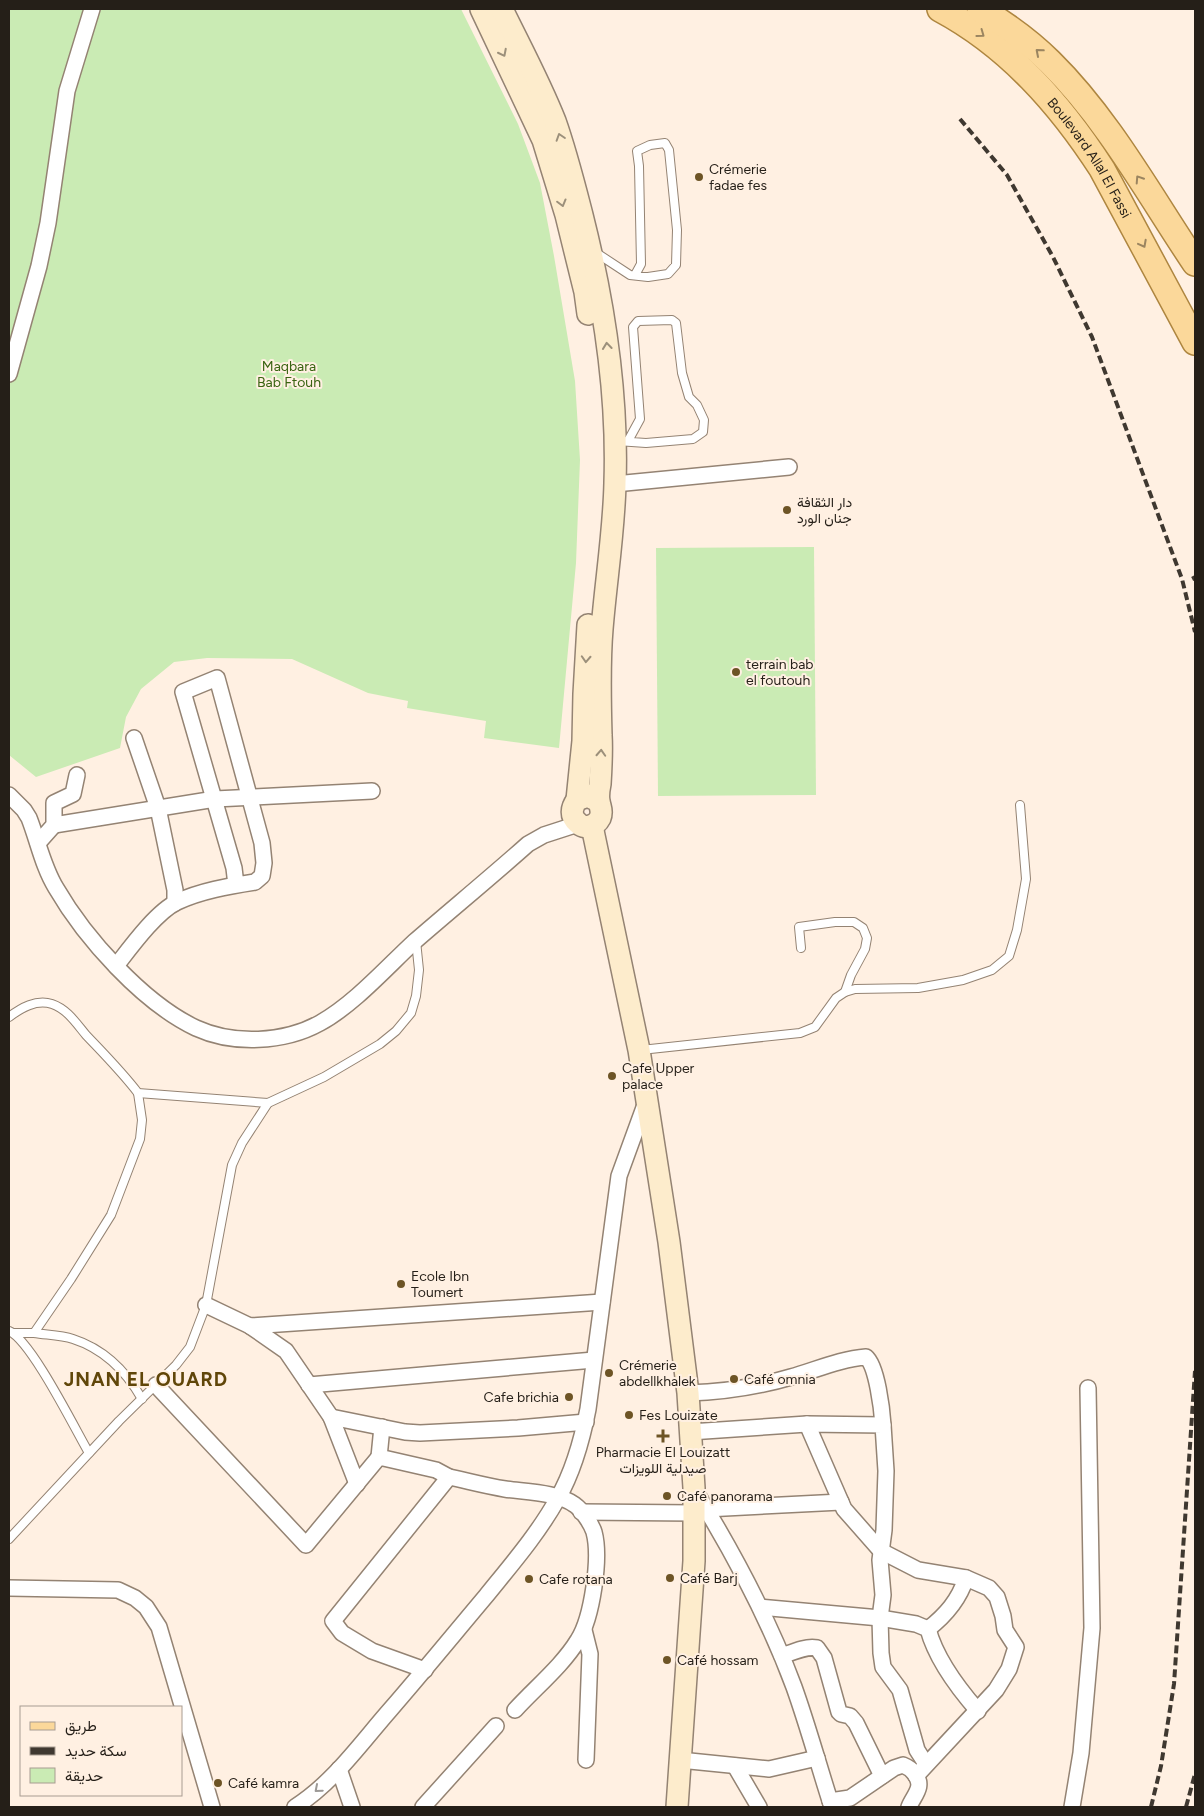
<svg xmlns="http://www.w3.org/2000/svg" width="1204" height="1816" font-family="Figtree,Vazirmatn,sans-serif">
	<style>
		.green { fill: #caebb4 }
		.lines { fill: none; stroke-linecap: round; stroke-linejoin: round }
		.lane-casing { stroke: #948373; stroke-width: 10 }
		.street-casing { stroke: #948373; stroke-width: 18 }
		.secondary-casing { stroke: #948373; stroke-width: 24 }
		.primary-casing { stroke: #ae8640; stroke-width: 28 }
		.lane { stroke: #fff; stroke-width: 8 }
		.street { stroke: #fff; stroke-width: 15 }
		.secondary { stroke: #fdeccc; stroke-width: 21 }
		.primary { stroke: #fbd89a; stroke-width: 25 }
		.rail { stroke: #3f3830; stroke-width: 4; stroke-dasharray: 8 4; stroke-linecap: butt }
		.oneway { stroke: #9b8560 }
		.oneway2 { stroke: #9c907b }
		.oneway3 { stroke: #9d9a97 }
		.poi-dot { fill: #6d5425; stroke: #fff0e2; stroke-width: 2 }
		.labels { text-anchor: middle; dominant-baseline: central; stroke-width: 4; stroke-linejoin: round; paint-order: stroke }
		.street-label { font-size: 14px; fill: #251f18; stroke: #fff0e2 }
		.poi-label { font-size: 14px; fill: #251f18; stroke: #fff0e2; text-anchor: start }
		.park-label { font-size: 14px; fill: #3a6412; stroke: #fff0e2 }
		.district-label { font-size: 19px; font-weight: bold; letter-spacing: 1px; fill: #604609; stroke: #fff0e2 }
	</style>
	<rect width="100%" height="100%" fill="#fff0e2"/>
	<g class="green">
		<path d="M9 9H461L518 124 540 183 554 256 575 381 580 460 576 563 559 748 484 738 486 721 407 708 408 701 368 693 292 659 207 658 174 662 141 689 126 717 120 748 36 777 9 755Z"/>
		<path d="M814 547 816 795 658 796 656 548Z"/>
	</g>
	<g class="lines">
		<defs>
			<g id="lane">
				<path d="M595 252 630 275 648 277 668 274 676 265 677 230 669 150 665 143 650 145 637 151 639 166 641 264 635 275"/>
				<path d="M617 441 646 443 693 439 703 432 704 420 697 405 689 397 682 373 676 323 672 320 638 321 633 327 640 419 628 441"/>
				<path d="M801 948 799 927 835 922H854L863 928 867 938 865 949 851 975 845 992"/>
				<path d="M9 1017C21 1008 36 999 52 1004 67 1009 76 1023 86 1035 104 1054 122 1072 138 1093L268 1103"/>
				<path d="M641 1050 800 1033 815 1027 836 998 845 992 855 989 918 988 963 980 992 970 1009 956 1017 930 1026 879 1020 805"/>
				<path d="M9 1331C31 1340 75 1429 89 1453"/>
				<path d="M14 1333H34L71 1279 111 1215 140 1139 142 1120 138 1093"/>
				<path d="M34 1333C47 1335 61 1335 73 1339 104 1349 126 1371 142 1399"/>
				<path d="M9 1539 119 1421 176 1365 190 1347 206 1305 232 1165 242 1143 268 1103 324 1077 380 1044 396 1031 411 1013 416 996 419 970 416 941"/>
			</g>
			<g id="street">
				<path d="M9 374 39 266 48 223 67 91 92 9"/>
				<path d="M615 484 789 467"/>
				<path d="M134 738 158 808 175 890V903"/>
				<path d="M9 795 24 810 29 818C38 841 43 867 56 888 85 938 143 1003 196 1028 233 1045 284 1043 320 1023 353 1005 386 968 414 942 452 909 491 877 528 844L544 835 578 824"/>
				<path d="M54 825 215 799 372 791"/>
				<path d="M38 843 54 825V803L73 794 77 775"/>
				<path d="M116 966C130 948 156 912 177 902 200 891 229 886 255 882L262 876 264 863 262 843 217 678 183 692 234 868 236 885"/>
				<path d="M206 1305 250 1326 286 1351 331 1417 357 1484"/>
				<path d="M250 1326 602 1302"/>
				<path d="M156 1385 306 1545 379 1457 436 1470 449 1477"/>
				<path d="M309 1385 594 1360"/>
				<path d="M688 1393C724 1392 757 1387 791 1377 816 1370 840 1359 866 1357 877 1366 882 1410 883 1425"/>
				<path d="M331 1417 405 1432 420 1433 518 1428 586 1422"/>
				<path d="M807 1424 844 1509 881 1551 918 1570 966 1578 989 1588 997 1597 1003 1616 1005 1630 1016 1647 1009 1669 996 1690 916 1776"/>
				<path d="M690 1432 807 1424 883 1425 886 1471 884 1530 880 1560 883 1595 880 1618 881 1653 883 1667 900 1690 917 1750 926 1764"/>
				<path d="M379 1457 382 1427"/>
				<path d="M694 1489C733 1552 768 1617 794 1687 808 1726 819 1767 832 1807"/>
				<path d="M706 1509 841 1502"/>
				<path d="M581 1512 694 1513"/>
				<path d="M9 1588 118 1590 135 1598 146 1607 159 1627 212 1807"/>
				<path d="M760 1607 880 1618 916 1624 928 1629C936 1659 957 1687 978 1711"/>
				<path d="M928 1629C946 1615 959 1600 966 1578"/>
				<path d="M584 1630 590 1654 586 1760"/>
				<path d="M782 1656C793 1652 805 1646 817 1648L824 1658 839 1712 841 1714 850 1716 856 1723 882 1776"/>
				<path d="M425 1670 372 1651 342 1633 333 1621 449 1477C468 1481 486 1486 505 1489 525 1492 558 1492 575 1505 582 1510 591 1523 594 1532 601 1558 592 1618 578 1640 563 1665 535 1688 515 1710"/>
				<path d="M680 1760 769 1769 817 1758"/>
				<path d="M735 1766 759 1807"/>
				<path d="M339 1769 352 1807"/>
				<path d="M830 1801 850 1798 894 1768 903 1765C908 1767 912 1770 915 1774 925 1787 913 1796 909 1807"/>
				<path d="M295 1807C333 1783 361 1743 390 1710 423 1672 454 1634 486 1596 511 1565 538 1534 558 1498 574 1470 582 1440 588 1409L619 1176 646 1102"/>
				<path d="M423 1807 496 1726"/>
				<path d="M1072 1807 1081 1753 1092 1628 1088 1388"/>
			</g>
			<g id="secondary">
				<path d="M481 9 543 140 566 215 585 292 588 314"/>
				<path d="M502 9C520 46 540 83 555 121 566 152 574 184 582 215 604 302 618 393 615 483 614 531 606 580 602 629 599 664 600 700 601 735 602 751 601 768 600 784 599 789 598 796 599 801 600 808 603 811 600 818 596 826 584 830 578 823 570 816 571 808 577 800L588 796 598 801"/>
				<path d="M577 800 583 741 584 694 588 625"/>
				<path d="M592 826 639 1050 669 1242 688 1393 694 1488V1561L677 1807"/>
			</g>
			<g id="primary">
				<path id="s1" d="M940 9C1009 46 1060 104 1102 169L1195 342"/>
				<path d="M980 9C1005 24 1029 41 1050 62 1108 119 1150 196 1195 263"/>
			</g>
		</defs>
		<use href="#lane" class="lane-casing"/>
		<use href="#street" class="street-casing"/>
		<use href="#secondary" class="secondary-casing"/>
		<use href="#primary" class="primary-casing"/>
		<use href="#lane" class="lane"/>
		<use href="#street" class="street"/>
		<use href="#secondary" class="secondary"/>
		<use href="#primary" class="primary"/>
		<g class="rail">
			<path d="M960 119 1007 175 1053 257 1092 337 1182 579 1195 632"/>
			<path d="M1193 576 1195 580"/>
			<path d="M1151 1807 1161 1766 1174 1684 1195 1371"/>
			<path d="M1186 1807 1195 1774"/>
		</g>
	</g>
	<defs><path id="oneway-chevron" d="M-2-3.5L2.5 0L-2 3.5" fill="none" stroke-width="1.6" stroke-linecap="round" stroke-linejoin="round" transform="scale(1.25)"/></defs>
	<g class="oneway">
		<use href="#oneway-chevron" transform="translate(981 34) rotate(36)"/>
		<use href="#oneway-chevron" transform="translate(1039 52) rotate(-139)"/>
		<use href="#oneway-chevron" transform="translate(1139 179) rotate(-123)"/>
		<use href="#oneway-chevron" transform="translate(1143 244) rotate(62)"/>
	</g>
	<g class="oneway2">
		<use href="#oneway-chevron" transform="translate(503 53) rotate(63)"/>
		<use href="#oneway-chevron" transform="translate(560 137) rotate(-108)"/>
		<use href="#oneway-chevron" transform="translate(562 203) rotate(75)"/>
		<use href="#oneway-chevron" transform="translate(607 346) rotate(-96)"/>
		<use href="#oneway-chevron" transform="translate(586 659) rotate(93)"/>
		<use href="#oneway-chevron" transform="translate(601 753) rotate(-87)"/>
	</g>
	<use class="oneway3" href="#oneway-chevron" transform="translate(318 1789) rotate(139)"/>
	<g class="poi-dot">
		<circle cx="699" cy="177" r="5"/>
		<circle cx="787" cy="510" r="5"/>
		<circle cx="736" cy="672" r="5"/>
		<circle cx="612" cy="1076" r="5"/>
		<circle cx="401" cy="1284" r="5"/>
		<circle cx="609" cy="1373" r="5"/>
		<circle cx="734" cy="1379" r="5"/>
		<circle cx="569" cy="1397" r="5"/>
		<circle cx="629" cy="1415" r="5"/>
		<path d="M660.5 1428.5h5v5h5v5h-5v5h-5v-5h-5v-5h5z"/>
		<circle cx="667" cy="1496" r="5"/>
		<circle cx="670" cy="1578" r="5"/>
		<circle cx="529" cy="1579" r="5"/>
		<circle cx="667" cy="1660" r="5"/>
		<circle cx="218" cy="1783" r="5"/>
	</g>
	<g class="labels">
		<g class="street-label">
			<text stroke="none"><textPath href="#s1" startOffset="214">Boulevard Allal El Fassi</textPath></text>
		</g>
		<g class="poi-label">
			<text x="709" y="169">Crémerie<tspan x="709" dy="16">fadae fes</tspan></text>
			<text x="797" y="502">دار الثقافة<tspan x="797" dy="16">جنان الورد</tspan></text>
			<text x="746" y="664">terrain bab<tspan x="746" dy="16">el foutouh</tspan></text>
			<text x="622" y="1068">Cafe Upper<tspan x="622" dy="16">palace</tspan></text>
			<text x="411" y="1276">Ecole Ibn<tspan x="411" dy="16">Toumert</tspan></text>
			<text x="619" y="1365">Crémerie<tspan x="619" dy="16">abdellkhalek</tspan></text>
			<text x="744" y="1379">Café omnia</text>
			<text x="559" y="1397" text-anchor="end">Cafe brichia</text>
			<text x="639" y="1415">Fes Louizate</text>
			<text x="663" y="1452" text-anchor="middle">Pharmacie El Louizatt<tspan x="663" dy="16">صيدلية اللويزات</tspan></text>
			<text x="677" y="1496">Café panorama</text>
			<text x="680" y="1578">Café Barj</text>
			<text x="539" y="1579">Cafe rotana</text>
			<text x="677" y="1660">Café hossam</text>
			<text x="228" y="1783">Café kamra</text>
		</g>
		<g class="park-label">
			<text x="289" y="366">Maqbara<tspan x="289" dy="16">Bab Ftouh</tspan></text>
		</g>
		<g class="district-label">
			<text x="146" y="1379">JNAN EL OUARD</text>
		</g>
	</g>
	<rect width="1204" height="1816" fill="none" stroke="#251f18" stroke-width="20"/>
	<rect x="20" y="1706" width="162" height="90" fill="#fff0e2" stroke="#a89c91"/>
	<rect x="30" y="1722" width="25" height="8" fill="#fbd89a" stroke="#a89c91"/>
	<text x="65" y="1731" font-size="15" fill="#251f18">طريق</text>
	<rect x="30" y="1747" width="25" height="8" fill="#3f3830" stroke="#a89c91"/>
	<text x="65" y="1756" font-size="15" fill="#251f18">سكة حديد</text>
	<rect x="30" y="1768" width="25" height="15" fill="#caebb4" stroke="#a89c91"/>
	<text x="65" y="1781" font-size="15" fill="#251f18">حديقة</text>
</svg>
